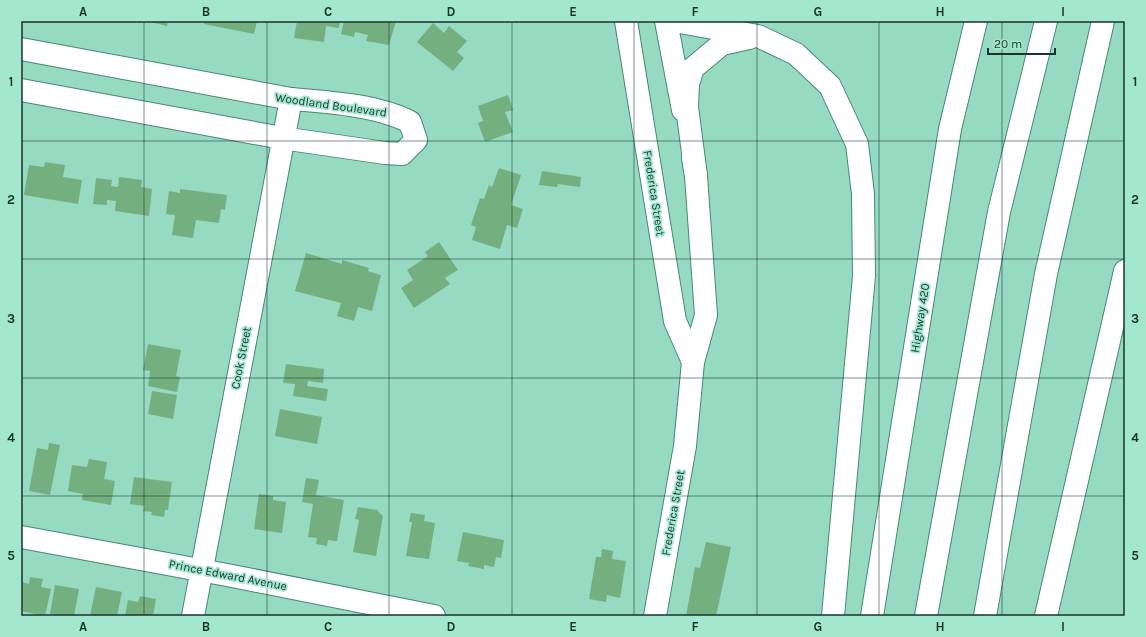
<svg xmlns="http://www.w3.org/2000/svg" width="1146" height="637" font-family="Karla,sans-serif">
	<style>
		.building { fill: #74af80 }
		.lines { fill: none; stroke-linecap: round; stroke-linejoin: round }
		.minor-casing { stroke: #468973; stroke-width: 24 }
		.highway-casing { stroke: #468973; stroke-width: 24 }
		.minor { stroke: #fff; stroke-width: 22 }
		.highway { stroke: #fff; stroke-width: 22 }
		.grid { fill: none; stroke: #19352c; stroke-width: 1; stroke-opacity: 0.55 }
		.labels { text-anchor: middle; dominant-baseline: central; stroke-width: 3.5; stroke-linejoin: round; paint-order: stroke }
		.street-label { font-size: 12px; fill: #19352c; stroke: #a2e7ce }
		.neatline { fill: none; stroke: #19352c; stroke-width: 1.5 }
		.grid-label { font-size: 13px; text-anchor: middle; font-weight: bold; fill: #19352c }
	</style>
	<rect width="100%" height="100%" fill="#95dac1"/>
	<g class="building">
		<path d="M146 21H168L167 26Z"/>
		<path d="M204 21H257L254 34 204 24Z"/>
		<path d="M297 21H340L339 28 326 26 324 42 294 38Z"/>
		<path d="M344 21H396L389 45 366 41 368 35 355 32 354 37 341 34Z"/>
		<path d="M433 23 444 33 449 26 467 41 457 52 464 58 453 71 417 42Z"/>
		<path d="M508 95 513 110 505 112 513 132 485 142 478 123 483 121 478 106Z"/>
		<path d="M45 162 65 165 63 177 82 180 78 204 24 195 29 165 44 167Z"/>
		<path d="M499 168 521 175 511 205 523 209 517 228 507 225 500 249 472 240 476 227 471 225 480 198 484 199 489 185 492 187Z"/>
		<path d="M542 171 581 177 580 187 558 184 557 187 539 185Z"/>
		<path d="M119 177 142 180 141 187 152 189 149 216 115 211 116 201 107 200V205L93 204 96 178 112 180 111 186 118 187Z"/>
		<path d="M180 189 227 195 225 210 221 209 219 223 196 220 193 238 172 235 175 215 166 214 169 191 180 193Z"/>
		<path d="M439 242 458 270 445 278 450 284 414 308 401 288 413 280 407 270 428 256 425 252Z"/>
		<path d="M306 253 342 264V260L369 268 368 271 381 275 372 311 358 307 354 321 337 316 341 303 295 291Z"/>
		<path d="M148 344 181 350 176 376 180 377 177 392 148 386 150 371 143 370Z"/>
		<path d="M286 364 324 369 323 383 308 381 307 386 328 389 326 401 293 396 295 384 283 383Z"/>
		<path d="M152 391 177 395 173 419 148 414Z"/>
		<path d="M280 409 322 417 317 444 275 436Z"/>
		<path d="M49 443 60 445 50 495 29 491 37 448 48 450Z"/>
		<path d="M89 459 107 462 104 479 115 481 111 505 82 500 83 494 68 491 72 465 87 467Z"/>
		<path d="M134 477 172 482 168 510H165L164 517 151 515 152 512 143 511 145 506 130 504Z"/>
		<path d="M306 478 319 480 316 495 344 500 337 541 328 540 327 546 316 544 317 538 308 537 313 504 302 502Z"/>
		<path d="M259 494 273 496V500L286 502 282 533 254 529Z"/>
		<path d="M358 507 377 510 383 516 376 556 353 552 359 520 355 519Z"/>
		<path d="M411 513 425 515 424 521 435 523 429 559 406 556 412 522H409Z"/>
		<path d="M463 532 504 540 501 558 496 557 494 567 484 565V569L468 566 469 563 457 561Z"/>
		<path d="M706 542 731 547 716 616H686L695 567 700 568Z"/>
		<path d="M602 549 613 551 612 559 626 561 620 598 607 595 606 602 589 599 596 557H601Z"/>
		<path d="M30 577 43 579 41 587 51 589 45 616 21 611 22 582 29 584Z"/>
		<path d="M55 585 79 589 74 616 50 614Z"/>
		<path d="M96 587 122 592 117 616H90Z"/>
		<path d="M140 596 156 599 153 616H125L128 600 138 602Z"/>
	</g>
	<g class="lines">
		<defs>
			<g id="minor">
				<path d="M626 21 675 321 693 362"/>
				<path d="M666 21 683 110"/>
				<path d="M21 49 291 99C327 102 377 105 410 122L416 140 402 154 385 153 282 138 21 90"/>
				<path d="M21 537 227 575 434 616"/>
				<path d="M193 616 291 99"/>
				<path d="M655 616 685 446 693 362 706 315 696 176 693 158"/>
			</g>
			<g id="highway">
				<path d="M674 21 758 36 796 54 830 86 857 144 863 194 864 276 833 616"/>
				<path d="M696 176 687 107 688 84 693 68 722 44 749 38"/>
				<path d="M872 616 950 129 976 21"/>
				<path d="M926 616 999 212 1046 21"/>
				<path d="M985 616 1046 274 1103 21"/>
				<path d="M1046 616 1125 271"/>
			</g>
		</defs>
		<use href="#minor" class="minor-casing"/>
		<use href="#highway" class="highway-casing"/>
		<use href="#minor" class="minor"/>
		<use href="#highway" class="highway"/>
	</g>
	<path class="grid" d="M144 21V616M267 21V616M389 21V616M512 21V616M634 21V616M757 21V616M879 21V616M1002 21V616M21 141H1125M21 259H1125M21 378H1125M21 496H1125"/>
	<g class="labels">
		<g class="street-label">
			<text transform="translate(331 105) rotate(8)">Woodland Boulevard</text>
			<text transform="translate(654 193) rotate(81)">Frederica Street</text>
			<text transform="translate(920 318) rotate(-81)">Highway 420</text>
			<text transform="translate(241 358) rotate(-79)">Cook Street</text>
			<text transform="translate(673 513) rotate(-80)">Frederica Street</text>
			<text transform="translate(228 575) rotate(11)">Prince Edward Avenue</text>
		</g>
	</g>
	<rect width="1146" height="637" fill="none" stroke="#a2e7ce" stroke-width="44"/>
	<path d="M988 48v6h67v-6" fill="none" stroke="#19352c" stroke-width="2"/>
	<text x="994" y="48" font-size="12" fill="#19352c" stroke="#a2e7ce" stroke-width="3" paint-order="stroke">20 m</text>
	<rect x="22" y="22" width="1102" height="593" class="neatline"/>
	<g class="grid-label">
		<text x="83" y="16">A</text>
		<text x="206" y="16">B</text>
		<text x="328" y="16">C</text>
		<text x="451" y="16">D</text>
		<text x="573" y="16">E</text>
		<text x="695" y="16">F</text>
		<text x="818" y="16">G</text>
		<text x="940" y="16">H</text>
		<text x="1063" y="16">I</text>
		<text x="11" y="86">1</text>
		<text x="1135" y="86">1</text>
		<text x="11" y="204">2</text>
		<text x="1135" y="204">2</text>
		<text x="11" y="323">3</text>
		<text x="1135" y="323">3</text>
		<text x="11" y="442">4</text>
		<text x="1135" y="442">4</text>
		<text x="11" y="560">5</text>
		<text x="1135" y="560">5</text>
		<text x="83" y="631">A</text>
		<text x="206" y="631">B</text>
		<text x="328" y="631">C</text>
		<text x="451" y="631">D</text>
		<text x="573" y="631">E</text>
		<text x="695" y="631">F</text>
		<text x="818" y="631">G</text>
		<text x="940" y="631">H</text>
		<text x="1063" y="631">I</text>
	</g>
</svg>
